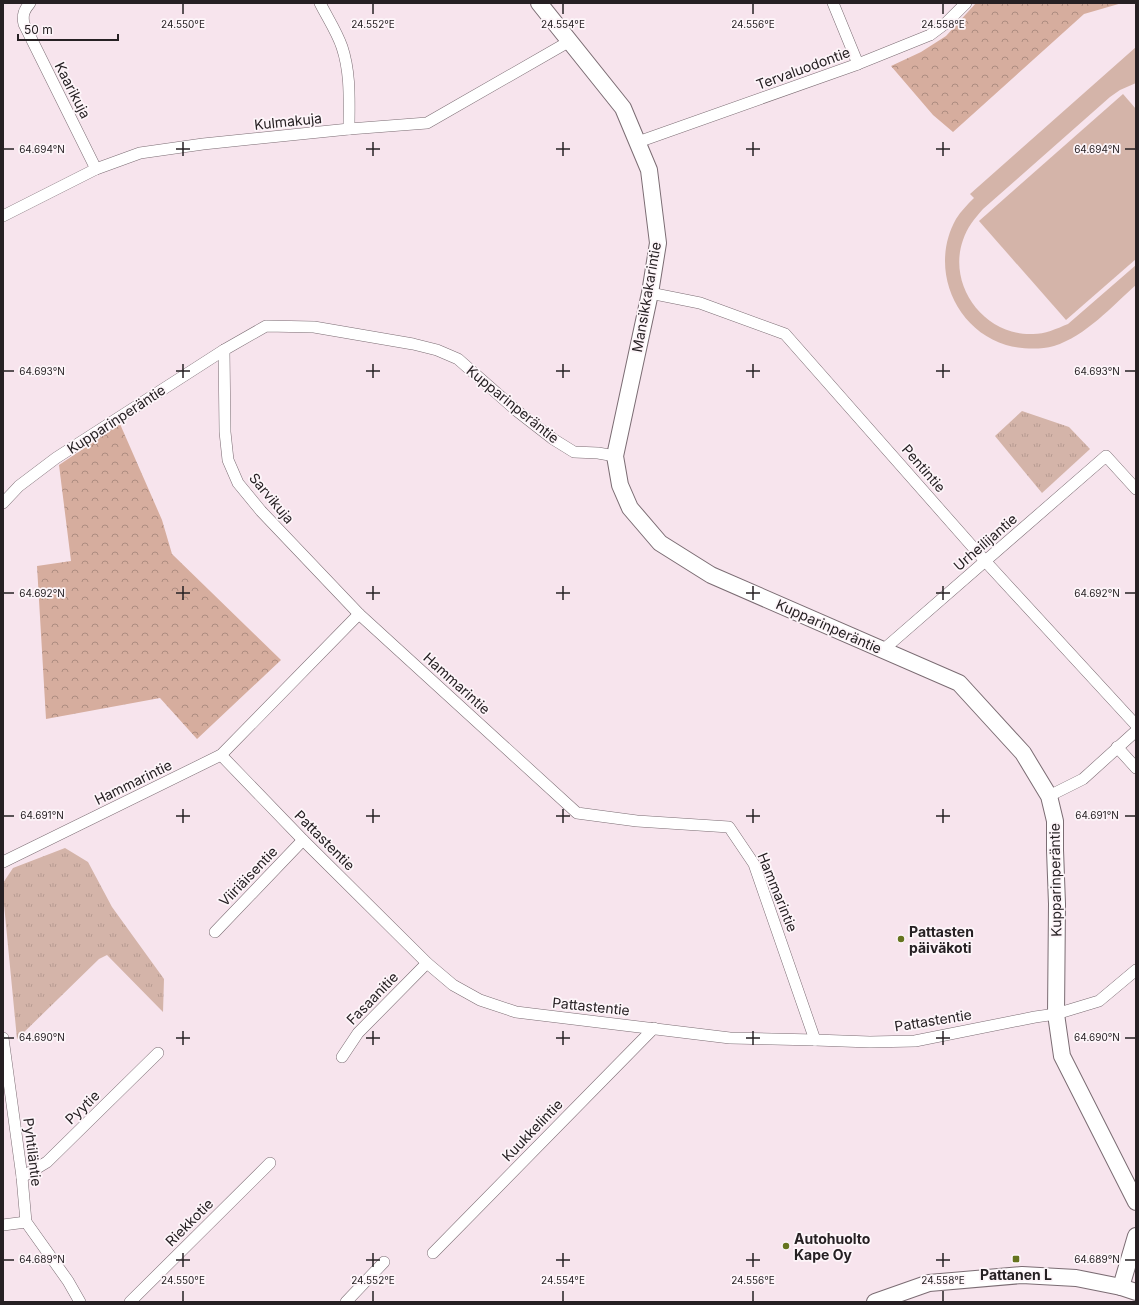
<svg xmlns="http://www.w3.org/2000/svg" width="1139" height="1305" font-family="Inter,sans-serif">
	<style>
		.grass { fill: url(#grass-tufts) }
		.forest { fill: url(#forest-crowns) }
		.pitch { fill: #d4b4a9 }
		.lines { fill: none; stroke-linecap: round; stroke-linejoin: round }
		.street-casing { stroke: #7b6c73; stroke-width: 12 }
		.secondary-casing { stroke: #7b6c73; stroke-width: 18 }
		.street { stroke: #fff; stroke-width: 11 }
		.secondary { stroke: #fff; stroke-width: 16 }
		.ticks { fill: none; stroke: #262023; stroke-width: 1.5 }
		.poi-dot { fill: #65731e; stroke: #fdf5f9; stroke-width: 1.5 }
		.labels { text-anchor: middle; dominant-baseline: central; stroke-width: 3.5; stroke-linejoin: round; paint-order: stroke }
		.street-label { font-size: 14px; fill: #262023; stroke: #fdf5f9 }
		.poi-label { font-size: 14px; font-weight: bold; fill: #262023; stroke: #fdf5f9; text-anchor: start }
		.ticks-label { font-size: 10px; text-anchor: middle; fill: #262023; stroke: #fdf5f9; stroke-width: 3.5; stroke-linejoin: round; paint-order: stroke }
	</style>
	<defs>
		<pattern id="grass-tufts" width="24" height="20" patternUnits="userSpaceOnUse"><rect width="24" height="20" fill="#d4b4a9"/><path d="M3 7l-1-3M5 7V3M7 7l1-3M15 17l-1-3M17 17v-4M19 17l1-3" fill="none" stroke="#b69a91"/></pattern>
		<pattern id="forest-crowns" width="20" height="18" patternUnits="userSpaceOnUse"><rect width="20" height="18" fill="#d6ad9e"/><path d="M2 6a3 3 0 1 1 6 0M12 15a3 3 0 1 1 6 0" fill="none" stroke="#ad8c80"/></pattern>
	</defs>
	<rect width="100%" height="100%" fill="#f7e4ed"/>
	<g class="grass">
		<path d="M1022 411 1069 427 1090 449 1042 493 995 436Z"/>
		<path d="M65 848 88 862 112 907 164 979 163 1012 107 955 99 959 17 1039 3 894V883L13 868Z"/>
	</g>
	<g class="forest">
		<path d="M976 3H1122L1084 14 953 132 933 115 891 66 921 52 946 36Z"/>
		<path d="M120 424 162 520 172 554 281 660 197 739 160 698 46 719 37 566 71 561 59 465Z"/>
	</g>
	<g class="pitch">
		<path d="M1136 47V83L1120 90 1110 97 983 209C974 219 967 228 963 240 947 285 984 336 1033 334 1045 334 1056 329 1068 324L1136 265V285C1112 306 1086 336 1054 346 1039 350 1021 349 1006 345 954 329 929 267 956 219 961 211 967 205 974 198L970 194Z"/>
		<path d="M1123 94 1136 109V259L1066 320 979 221Z"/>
	</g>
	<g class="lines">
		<defs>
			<g id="street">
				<path d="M30 3C24 10 22 15 24 24L96 169"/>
				<path d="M320 3C327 17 337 32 342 47 351 74 349 102 349 129"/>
				<path d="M833 3 858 64"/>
				<path d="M638 142 858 64 930 35 946 23 966 3"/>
				<path d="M3 216 96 169 140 153 203 144 349 129 427 123 570 41"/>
				<path d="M650 293 700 303 785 334 986 562 1136 725"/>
				<path d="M224 350 225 432 228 460 238 483 261 511 359 614"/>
				<path d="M3 503 19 486 56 458 224 350 266 326 314 327 413 344 437 350 458 359 517 411 553 439 574 452 598 453 615 456"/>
				<path d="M883 650 1106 456 1136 489"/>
				<path d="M1117 747 1136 768"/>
				<path d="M221 755 303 840 427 963 453 985 480 1000 516 1012 730 1038 815 1040 870 1042 915 1041 1035 1017 1056 1014 1099 1001 1136 970"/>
				<path d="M1049 796 1083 779 1136 731"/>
				<path d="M3 862 221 755 359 614 577 813 637 821 729 827 754 864 815 1040"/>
				<path d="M215 932 303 840"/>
				<path d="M3 1038 22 1177 26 1222 68 1281 80 1302"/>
				<path d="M342 1057 358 1033 427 963"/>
				<path d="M22 1177 47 1162 158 1053"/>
				<path d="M3 1225 26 1222"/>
				<path d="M433 1253 654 1028"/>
				<path d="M130 1302 270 1163"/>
				<path d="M346 1302 384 1262"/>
			</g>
			<g id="secondary">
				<path d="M539 3 623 108 649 170 658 243 650 293 615 456 620 485 630 508 660 543 711 575 959 683 1023 753 1049 796 1055 821V850L1057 904 1056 1014 1062 1056 1136 1202"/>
				<path d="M1121 1287 1136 1236"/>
				<path d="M875 1302 929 1283 1022 1275 1076 1278 1121 1287 1136 1292"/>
			</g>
		</defs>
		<use href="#street" class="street-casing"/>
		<use href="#secondary" class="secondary-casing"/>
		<use href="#street" class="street"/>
		<use href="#secondary" class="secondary"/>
	</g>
	<path class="ticks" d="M183 4V14M373 4V14M563 4V14M753 4V14M943 4V14M183 142V156M373 142V156M563 142V156M753 142V156M943 142V156M4 149H14M176 149H190M366 149H380M556 149H570M746 149H760M936 149H950M1125 149H1135M183 364V378M373 364V378M563 364V378M753 364V378M943 364V378M4 371H14M176 371H190M366 371H380M556 371H570M746 371H760M936 371H950M1125 371H1135M183 586V600M373 586V600M563 586V600M753 586V600M943 586V600M4 593H14M176 593H190M366 593H380M556 593H570M746 593H760M936 593H950M1125 593H1135M183 809V823M373 809V823M563 809V823M753 809V823M943 809V823M4 816H14M176 816H190M366 816H380M556 816H570M746 816H760M936 816H950M1125 816H1135M183 1031V1045M373 1031V1045M563 1031V1045M753 1031V1045M943 1031V1045M4 1038H14M176 1038H190M366 1038H380M556 1038H570M746 1038H760M936 1038H950M1125 1038H1135M183 1253V1267M373 1253V1267M563 1253V1267M753 1253V1267M943 1253V1267M4 1260H14M176 1260H190M366 1260H380M556 1260H570M746 1260H760M936 1260H950M1125 1260H1135M183 1291V1301M373 1291V1301M563 1291V1301M753 1291V1301M943 1291V1301"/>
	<g class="poi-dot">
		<circle cx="901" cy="939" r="4"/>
		<circle cx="786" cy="1246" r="4"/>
		<rect x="1012" y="1255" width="8" height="8" rx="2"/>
	</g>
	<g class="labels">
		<g class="street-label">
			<text transform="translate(803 68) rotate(-20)">Tervaluodontie</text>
			<text transform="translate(73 90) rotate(63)">Kaarikuja</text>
			<text transform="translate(288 121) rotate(-6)">Kulmakuja</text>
			<text transform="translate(646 297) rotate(-80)">Mansikkakarintie</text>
			<text transform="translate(513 404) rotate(39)">Kupparinperäntie</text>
			<text transform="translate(116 419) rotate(-33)">Kupparinperäntie</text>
			<text transform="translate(924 468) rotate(49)">Pentintie</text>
			<text transform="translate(272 498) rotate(50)">Sarvikuja</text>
			<text transform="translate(985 542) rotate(-41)">Urheilijantie</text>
			<text transform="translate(829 626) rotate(24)">Kupparinperäntie</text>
			<text transform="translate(457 683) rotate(42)">Hammarintie</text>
			<text transform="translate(133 782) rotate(-26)">Hammarintie</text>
			<text transform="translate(325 840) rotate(45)">Pattastentie</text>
			<text transform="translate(248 876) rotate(-46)">Viiriäisentie</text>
			<text transform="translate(1055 880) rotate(-91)">Kupparinperäntie</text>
			<text transform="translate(778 892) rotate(68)">Hammarintie</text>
			<text transform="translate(372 998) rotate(-46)">Fasaanitie</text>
			<text transform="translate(591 1006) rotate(6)">Pattastentie</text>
			<text transform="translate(933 1020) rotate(-9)">Pattastentie</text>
			<text transform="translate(82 1107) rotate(-44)">Pyytie</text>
			<text transform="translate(532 1130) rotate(-46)">Kuukkelintie</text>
			<text transform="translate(33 1152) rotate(83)">Pyhtiläntie</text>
			<text transform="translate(189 1222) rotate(-45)">Riekkotie</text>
		</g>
		<g class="poi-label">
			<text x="909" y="931">Pattasten<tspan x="909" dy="16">päiväkoti</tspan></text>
			<text x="794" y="1238">Autohuolto<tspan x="794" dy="16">Kape Oy</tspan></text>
			<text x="1016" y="1274" text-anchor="middle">Pattanen L</text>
		</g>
	</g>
	<g class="ticks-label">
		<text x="183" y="28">24.550°E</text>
		<text x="373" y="28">24.552°E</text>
		<text x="563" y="28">24.554°E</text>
		<text x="753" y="28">24.556°E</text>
		<text x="943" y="28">24.558°E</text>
		<text x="42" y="153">64.694°N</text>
		<text x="1097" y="153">64.694°N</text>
		<text x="42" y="375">64.693°N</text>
		<text x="1097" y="375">64.693°N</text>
		<text x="42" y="597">64.692°N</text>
		<text x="1097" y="597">64.692°N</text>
		<text x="42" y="819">64.691°N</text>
		<text x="1097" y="819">64.691°N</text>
		<text x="42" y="1041">64.690°N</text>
		<text x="1097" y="1041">64.690°N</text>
		<text x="42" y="1263">64.689°N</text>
		<text x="1097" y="1263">64.689°N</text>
		<text x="183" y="1284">24.550°E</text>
		<text x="373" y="1284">24.552°E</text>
		<text x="563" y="1284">24.554°E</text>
		<text x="753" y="1284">24.556°E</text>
		<text x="943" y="1284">24.558°E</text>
	</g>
	<rect width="1139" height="1305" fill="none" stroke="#262023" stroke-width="8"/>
	<path d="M18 34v6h100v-6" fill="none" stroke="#262023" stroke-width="2"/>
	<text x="24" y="34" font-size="12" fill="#262023" stroke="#fdf5f9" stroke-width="3" paint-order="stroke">50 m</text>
</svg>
